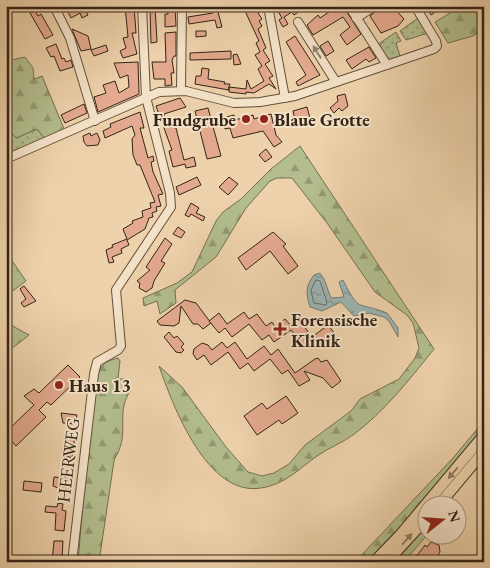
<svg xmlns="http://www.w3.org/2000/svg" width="490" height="568" font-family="'EB Garamond',serif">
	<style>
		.grass { fill: url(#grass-dots); stroke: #747052 }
		.forest { fill: url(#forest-firs); stroke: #747052 }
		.water { fill: url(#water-ripples); stroke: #727b75 }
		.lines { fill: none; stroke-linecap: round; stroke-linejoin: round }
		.shore { stroke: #686c65; stroke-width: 1 }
		.building { fill: #e4aa8f; stroke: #342417 }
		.minor-casing { stroke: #62503c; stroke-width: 10 }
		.major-casing { stroke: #342417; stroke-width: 12 }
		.minor { stroke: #f4e2c8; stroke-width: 8 }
		.major { stroke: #eed2ab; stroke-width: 10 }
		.oneway { fill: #948370 }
		.oneway2 { fill: #917b61 }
		.poi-dot { fill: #8f2418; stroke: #f4e2c8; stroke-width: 2 }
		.labels { text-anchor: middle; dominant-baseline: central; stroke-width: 4; stroke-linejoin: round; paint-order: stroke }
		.poi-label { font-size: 18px; font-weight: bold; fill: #342417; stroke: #f4e2c8; text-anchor: start }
		.street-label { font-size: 18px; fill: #342417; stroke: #f4e2c8 }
	</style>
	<defs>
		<pattern id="grass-dots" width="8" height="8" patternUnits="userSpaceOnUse" patternTransform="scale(1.25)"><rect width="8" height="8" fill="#b3bd8d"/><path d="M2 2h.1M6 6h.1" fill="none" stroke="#929972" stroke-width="1.8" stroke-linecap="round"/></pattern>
		<pattern id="forest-firs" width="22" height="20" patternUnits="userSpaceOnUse" patternTransform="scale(1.25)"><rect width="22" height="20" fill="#b3bd8d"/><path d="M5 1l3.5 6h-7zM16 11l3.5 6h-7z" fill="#929972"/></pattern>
		<pattern id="water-ripples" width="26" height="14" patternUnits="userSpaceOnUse" patternTransform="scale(1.25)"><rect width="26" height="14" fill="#9cb5b3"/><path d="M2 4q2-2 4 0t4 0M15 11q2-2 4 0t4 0" fill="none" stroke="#809391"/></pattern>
	</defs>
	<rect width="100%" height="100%" fill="#eed2ab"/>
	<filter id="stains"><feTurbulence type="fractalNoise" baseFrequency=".004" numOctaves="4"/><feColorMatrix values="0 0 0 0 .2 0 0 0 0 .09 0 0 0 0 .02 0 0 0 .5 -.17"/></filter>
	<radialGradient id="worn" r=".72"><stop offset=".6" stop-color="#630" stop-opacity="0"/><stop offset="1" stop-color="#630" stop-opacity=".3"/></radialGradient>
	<g class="grass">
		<path d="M418 18 428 33 406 40 400 31Z"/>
		<path d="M396 32 401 41 396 43 400 56 386 61 380 51V43Z"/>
		<path d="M6 127 16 138 37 129 45 139 10 152 6 147Z"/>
	</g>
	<g class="forest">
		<path d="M462 6H484V29L473 36 448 43 435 22Z"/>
		<path d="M25 57 33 68 34 79 42 76 65 131 45 139 37 129 16 138 6 127V61Z"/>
		<path d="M300 146 434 349C409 380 385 411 353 435 342 443 328 448 317 456 299 469 284 485 261 488 207 497 173 406 159 366L182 387 226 447 248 472 262 476 274 473 289 464 305 445 351 411 360 399 399 379 415 358 419 348 413 323 407 315 375 292 327 223 292 178H277L270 181 246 208 216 257 175 290 176 303 160 314 157 301 144 306 143 298 177 283 192 272 216 221 223 212 241 199 271 169Z"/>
		<path d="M6 252 26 281 6 296Z"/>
		<path d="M9 324 29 335 6 353V326Z"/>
		<path d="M118 358 120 361 118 379H127L131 390C116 410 128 430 119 450 118 454 115 457 114 461L99 562H78L85 478 98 374C102 363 107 361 118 358Z"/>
		<path d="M484 421V429L374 558 370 562H355L453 458Z"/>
		<path d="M427 524V535L404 562H392Z"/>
	</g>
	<path class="water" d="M320 273 324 279 331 298 344 297 339 282 343 280C360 314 357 301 387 313L398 328V337L389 321 384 317 369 313 354 316 341 302 322 311 310 307C306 293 305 287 314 275Z"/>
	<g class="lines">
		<path class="shore" d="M316 280 320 281 327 302 326 305 314 303 311 291Z"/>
	</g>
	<g class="building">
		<path d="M70 6H79L82 11 85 10 88 15 82 18 80 13 71 18 66 8Z"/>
		<path d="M125 6H134L136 33H132L137 54 123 58 120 51 126 48 123 38 128 37Z"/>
		<path d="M150 6H155L157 42 151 43Z"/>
		<path d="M168 6H175L176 26 165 27V14H168Z"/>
		<path d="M252 6H257L260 12 258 13 262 19 259 21 262 26 258 29 266 48 263 50 270 61 265 64 273 76 269 78 276 89 269 84 254 93 246 92V94L229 92V87V90L195 84 196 76H201L202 68 209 69 208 79 225 82 224 84H230L229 87 246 89 247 80 251 89 264 81 258 69 262 66 255 55 260 52 256 43 259 41 245 11Z"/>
		<path d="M289 6H307L294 15 292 12 284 17 288 24 283 27 279 20 282 18 279 13Z"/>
		<path d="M338 6H343L361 34 347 45 340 35 350 27 343 17 313 35 307 25 318 15 320 18Z"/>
		<path d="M382 6H392L404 19 398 26 381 33 370 16Z"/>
		<path d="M426 6H444L431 15Z"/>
		<path d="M217 8 222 27 217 28 215 20 189 24 188 17 213 13 212 9Z"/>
		<path d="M35 11 38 16 41 14 53 35 45 39 30 13Z"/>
		<path d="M72 29 88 36 91 49 81 51Z"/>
		<path d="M196 31H206V36L196 37Z"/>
		<path d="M176 32V56H174L172 60 174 73H171L172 85 165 86V79H154L152 62H166L165 33Z"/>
		<path d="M295 36 320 75 298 86 296 82 306 75 286 42Z"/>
		<path d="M328 41 334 51 326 56 320 46Z"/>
		<path d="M56 44 62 59 64 58 66 62 71 60 73 67 60 71 54 56 51 57 46 48Z"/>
		<path d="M106 45 108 51 94 56 91 50Z"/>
		<path d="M369 47 376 58 369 62 366 59 352 69 346 60Z"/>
		<path d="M231 51V59L190 60V53Z"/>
		<path d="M237 54 241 64 234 65 233 55Z"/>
		<path d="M138 62 139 94 98 112 94 97 106 93 103 85 115 81 119 93 129 87 128 75 120 78 114 63Z"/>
		<path d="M345 94 348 106 342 111 339 108 334 113 330 108 338 101 337 96Z"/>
		<path d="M180 98 186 107 164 114 168 126 176 128 184 160 194 157 196 166 186 168 185 164 173 167 169 151 172 150 156 106Z"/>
		<path d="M84 104 87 113 65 123 61 115Z"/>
		<path d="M307 107 310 118 295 119 293 111Z"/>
		<path d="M208 108 221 156 207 159 195 111Z"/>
		<path d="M140 112 144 128H140L148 158 153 156 154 161 151 162 153 172 163 194 158 195 161 206 156 207 157 211 152 213 153 217 149 218 145 229 127 240 129 245 121 249 122 253 112 257 114 262 109 263 106 250 113 247 112 245 127 239 123 229 133 223 132 221 143 217 142 211 151 208 150 203 155 202 140 165H137L133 155 132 139 135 135 132 126 105 138 103 131 111 127 110 124Z"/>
		<path d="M271 114 276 135 282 142 274 147 263 131 233 138 230 128 225 129 222 118 234 115 235 120 253 115 254 119Z"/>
		<path d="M90 133 91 136 97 133 100 140 98 145 87 146 84 142 83 136Z"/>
		<path d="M266 149 272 157 265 162 259 155Z"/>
		<path d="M197 177 201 185 179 195 176 187Z"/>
		<path d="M229 177 238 184 228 195 219 187Z"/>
		<path d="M191 203 199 208 196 213 205 217 203 221 191 214 189 217 185 215Z"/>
		<path d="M178 227 185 232 181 238 173 234Z"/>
		<path d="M273 232 286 244 283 246 298 266 288 274 270 251 246 270 238 258Z"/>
		<path d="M165 238 172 244 161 261 165 263 154 281 152 288 146 292 139 288 140 283 137 281 150 270 146 267Z"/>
		<path d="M24 286 36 301 24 307 21 303 26 299 20 289Z"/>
		<path d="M185 300 196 303 211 323 203 329 198 324H193L181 306 179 323 174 326 160 325 157 321Z"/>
		<path d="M244 312 249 319 257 314 266 326 272 322 275 327 285 319 292 327 300 321 312 337 328 325 335 334 317 347 311 340 303 346 291 330 274 342 269 335 262 340 249 324 232 337 225 328 219 333 209 321 219 313 227 324Z"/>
		<path d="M169 332 174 338 177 336 184 344 181 347 184 350 181 353 176 352 164 337Z"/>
		<path d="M222 342 227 348 235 342 247 359 264 346 271 355 278 349 295 373 315 359 318 358 321 362 327 360 341 381 332 388 323 378 304 371 310 380 299 386 288 370 282 374 270 359 254 371 248 363 240 369 228 352 211 365 204 355 197 360 193 354 194 349 202 343 208 345 212 350Z"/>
		<path d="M68 365 80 377 51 405 47 402 39 410 46 417 16 446 6 435V432L34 405 24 396 34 389 39 393Z"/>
		<path d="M286 396 298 413 282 424 279 420 257 435 244 416 262 403 267 409Z"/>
		<path d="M61 413 77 415 76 421H74V424L63 423Z"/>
		<path d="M67 435 75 436 72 458 64 455Z"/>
		<path d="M65 476 71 477 69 492 53 486 54 477 65 478Z"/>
		<path d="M24 481 42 483 41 492 23 490Z"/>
		<path d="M58 503 63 504 62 510 66 511 64 531 55 530 56 513 45 512 46 506 57 507Z"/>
		<path d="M54 541H63L62 558H60L59 562H52Z"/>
		<path d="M431 542 439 545 440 552 438 555 446 562H412L425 545 427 547Z"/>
	</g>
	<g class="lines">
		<defs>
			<g id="minor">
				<path d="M54 6 70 38 95 121"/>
				<path d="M268 6 285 98"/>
				<path d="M349 6 387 65"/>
				<path d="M356 18 375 6"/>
				<path d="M298 22 336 82"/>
				<path d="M181 90 182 6"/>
				<path d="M6 159 159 92 186 91 234 103 260 102 295 96 434 49 437 46 436 41 415 6"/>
				<path d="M72 562 94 374 97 362 118 350 121 346 116 290 171 207 170 193 146 97 142 6"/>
			</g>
			<g id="major">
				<path d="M438 506 484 451"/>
				<path d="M374 562 401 534 484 435"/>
				<path d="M387 562 428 517"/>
			</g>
		</defs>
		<use href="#minor" class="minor-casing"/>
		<use href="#major" class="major-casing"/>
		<use href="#minor" class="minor"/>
		<use href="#major" class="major"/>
	</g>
	<defs><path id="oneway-solid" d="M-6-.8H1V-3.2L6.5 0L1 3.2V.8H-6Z" transform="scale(1.25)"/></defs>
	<use class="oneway" href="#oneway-solid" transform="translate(317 52) rotate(-122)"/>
	<g class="oneway2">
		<use href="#oneway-solid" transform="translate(453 473) rotate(131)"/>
		<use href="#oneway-solid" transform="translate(407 539) rotate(-48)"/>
	</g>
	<g class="poi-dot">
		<circle cx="246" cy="119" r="5"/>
		<circle cx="264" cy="119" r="5"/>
		<path d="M277.5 321.5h5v5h5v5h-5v5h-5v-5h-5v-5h5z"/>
		<circle cx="59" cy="385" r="5"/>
	</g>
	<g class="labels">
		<g class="poi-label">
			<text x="236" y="119" text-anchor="end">Fundgrube</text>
			<text x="274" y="119">Blaue Grotte</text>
			<text x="291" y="319">Forensische<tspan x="291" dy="21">Klinik</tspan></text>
			<text x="69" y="385">Haus 13</text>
		</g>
		<g class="street-label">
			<text transform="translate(68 460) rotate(-83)">HEERWEG</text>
		</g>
	</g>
	<rect width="490" height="568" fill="none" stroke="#eed2ab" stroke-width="25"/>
	<rect x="8" y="8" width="475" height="553" fill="none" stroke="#342417" stroke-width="2.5"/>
	<rect x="12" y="12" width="465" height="543" fill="none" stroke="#342417"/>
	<g transform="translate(442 520) rotate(73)"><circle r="24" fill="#f4e2c8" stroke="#a79681"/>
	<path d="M0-4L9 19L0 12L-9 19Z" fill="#8f2418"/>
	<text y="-8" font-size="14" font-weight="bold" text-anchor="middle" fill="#342417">N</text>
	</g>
	<rect width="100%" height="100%" filter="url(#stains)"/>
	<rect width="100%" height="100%" fill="url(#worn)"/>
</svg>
